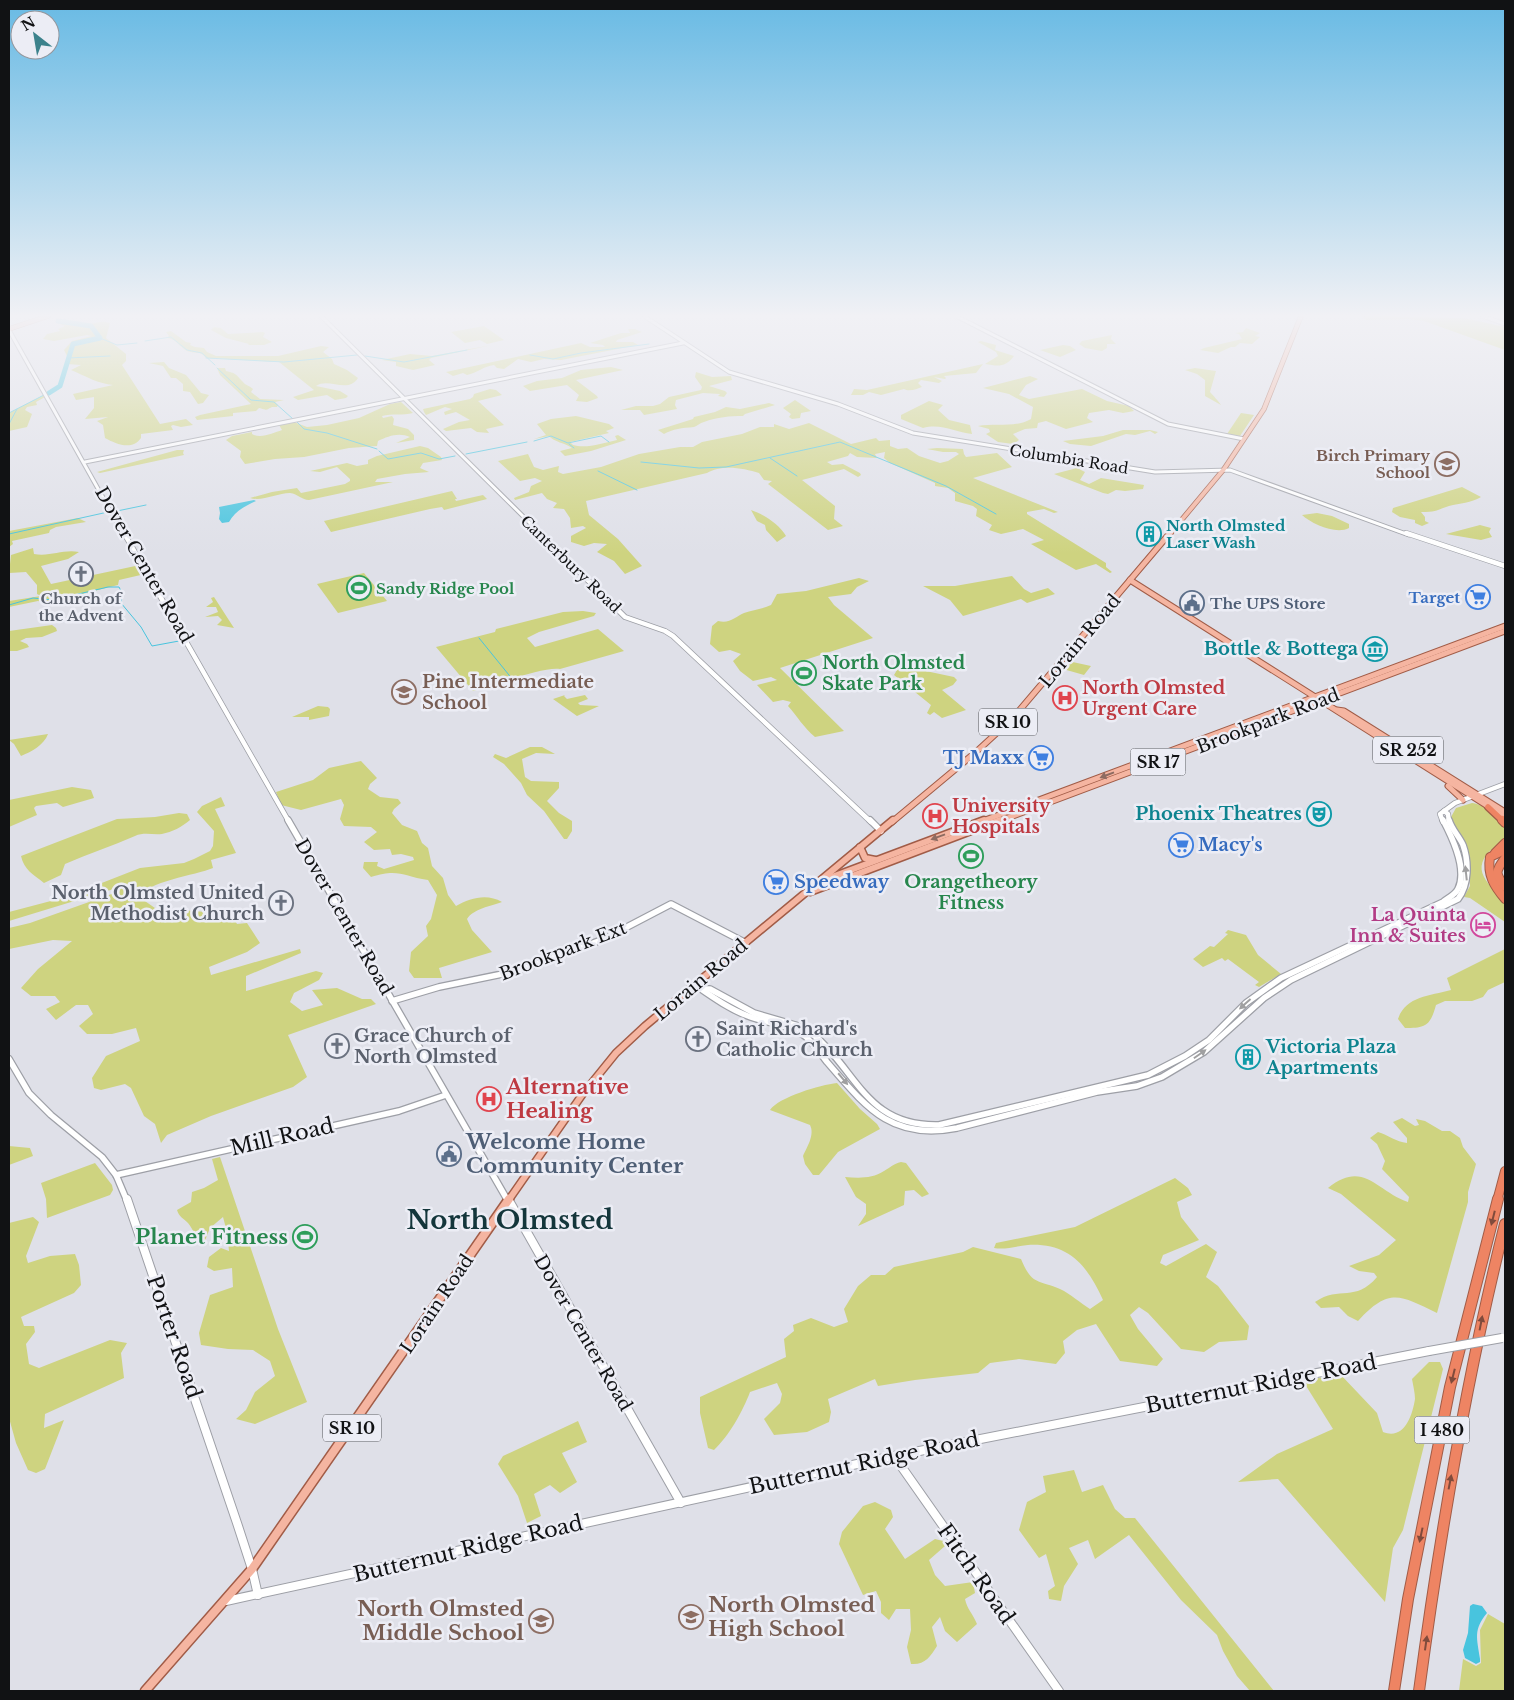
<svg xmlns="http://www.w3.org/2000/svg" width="1514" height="1700" font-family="'Libre Baskerville',serif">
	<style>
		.green { fill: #ced380 }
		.water { fill: #48c4de }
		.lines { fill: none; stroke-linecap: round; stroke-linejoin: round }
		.stream { stroke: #48c4de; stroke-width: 1 }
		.river { stroke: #48c4de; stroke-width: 5 }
		.secondary-far3-casing { stroke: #9d9fa6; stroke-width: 5 }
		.secondary-far2-casing { stroke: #9d9fa6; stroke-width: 6 }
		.secondary-far1-casing { stroke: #9d9fa6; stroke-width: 8 }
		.secondary-casing { stroke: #9d9fa6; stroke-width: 10 }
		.primary-far3-casing { stroke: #a15c47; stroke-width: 5.5 }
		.primary-far2-casing { stroke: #a15c47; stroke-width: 7 }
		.primary-far1-casing { stroke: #a15c47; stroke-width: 9 }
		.primary-casing { stroke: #a15c47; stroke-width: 11 }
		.highway-far2-casing { stroke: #a15c47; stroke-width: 8 }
		.highway-far1-casing { stroke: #a15c47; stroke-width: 10 }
		.highway-casing { stroke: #a15c47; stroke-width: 12 }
		.secondary-far3 { stroke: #fff; stroke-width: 3 }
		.secondary-far2 { stroke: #fff; stroke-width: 4.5 }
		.secondary-far1 { stroke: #fff; stroke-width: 5.5 }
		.secondary { stroke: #fff; stroke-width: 8 }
		.primary-far3 { stroke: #f5b5a1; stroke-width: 4 }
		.primary-far2 { stroke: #f5b5a1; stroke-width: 5 }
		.primary-far1 { stroke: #f5b5a1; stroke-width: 6 }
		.primary { stroke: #f5b5a1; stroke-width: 8 }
		.highway-far2 { stroke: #ee8463; stroke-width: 5.5 }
		.highway-far1 { stroke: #ee8463; stroke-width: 8 }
		.highway { stroke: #ee8463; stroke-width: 10 }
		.secondary-bridge-casing { stroke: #9d9fa6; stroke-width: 10; stroke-linecap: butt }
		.secondary-bridge { stroke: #fff; stroke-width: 8 }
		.oneway { fill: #8e6c62 }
		.oneway2 { fill: #a0a0a1 }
		.oneway3 { fill: #804b3c }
		.labels { text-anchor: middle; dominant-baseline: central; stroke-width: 5; stroke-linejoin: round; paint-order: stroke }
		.far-education-label { font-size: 15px; font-weight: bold; fill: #785e54; stroke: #ecedf5; text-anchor: end }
		.far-street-label { font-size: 15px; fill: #111214; stroke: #ecedf5 }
		.far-culture-label { font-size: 15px; font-weight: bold; fill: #0d838f; stroke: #ecedf5; text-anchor: start }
		.far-leisure-label { font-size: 15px; font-weight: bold; fill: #27864d; stroke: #ecedf5; text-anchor: start }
		.far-shop-label { font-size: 15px; font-weight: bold; fill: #366cbe; stroke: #ecedf5; text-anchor: end }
		.far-worship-label { font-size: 15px; font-weight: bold; fill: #5b616d; stroke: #ecedf5 }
		.far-service-label { font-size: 15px; font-weight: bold; fill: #4e5e75; stroke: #ecedf5; text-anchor: start }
		.shield { fill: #ecedf5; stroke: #535458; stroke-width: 1 }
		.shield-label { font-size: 16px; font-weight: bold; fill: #111214 }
		.street-label { font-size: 18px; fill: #111214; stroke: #ecedf5 }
		.culture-label { font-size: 18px; font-weight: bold; fill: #0d838f; stroke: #ecedf5; text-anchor: end }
		.leisure-label { font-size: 18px; font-weight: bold; fill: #27864d; stroke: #ecedf5; text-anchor: start }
		.education-label { font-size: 18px; font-weight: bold; fill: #785e54; stroke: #ecedf5; text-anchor: start }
		.health-label { font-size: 18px; font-weight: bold; fill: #be3a42; stroke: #ecedf5; text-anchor: start }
		.shop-label { font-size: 18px; font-weight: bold; fill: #366cbe; stroke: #ecedf5; text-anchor: start }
		.worship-label { font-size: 18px; font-weight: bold; fill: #5b616d; stroke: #ecedf5; text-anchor: start }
		.hotel-label { font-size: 18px; font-weight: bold; fill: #b23c85; stroke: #ecedf5; text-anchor: end }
		.near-health-label { font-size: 21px; font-weight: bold; fill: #be3a42; stroke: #ecedf5; text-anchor: start }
		.near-street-label { font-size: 21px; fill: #111214; stroke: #ecedf5 }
		.near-service-label { font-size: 21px; font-weight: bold; fill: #4e5e75; stroke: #ecedf5; text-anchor: start }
		.near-leisure-label { font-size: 21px; font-weight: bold; fill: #27864d; stroke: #ecedf5; text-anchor: end }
		.near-education-label { font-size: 21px; font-weight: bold; fill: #785e54; stroke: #ecedf5; text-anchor: start }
		.near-district-label { font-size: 26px; font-weight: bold; fill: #14363b; stroke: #ecedf5 }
	</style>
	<rect width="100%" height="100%" fill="#dfe0e8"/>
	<g class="green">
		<path d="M1362 316 1464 318 1505 327V350L1424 321 1408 319 1366 320Z"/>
		<path d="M60 320C66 323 82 326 89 324 97 323 101 320 110 323L106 338 126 354V361L122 365 160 424 186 419 193 425 181 427 173 425 171 426 173 430 141 434V438C132 451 116 444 105 438L103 425 97 421 108 417 85 419 94 408V397L76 400 73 394 113 385C99 384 85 376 71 370L81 365 67 364 68 358 64 350 72 341 92 336 87 335 54 341 43 339 47 334 60 331 58 329 65 326 55 322Z"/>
		<path d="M484 326 504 340 487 344 480 340 465 343 451 332Z"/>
		<path d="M214 327 221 328 228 334 263 332 265 333 263 337 272 342 264 345H248L249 344 226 338 211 330Z"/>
		<path d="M1246 328 1260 333 1255 336 1260 337 1252 344 1240 343 1235 347H1231L1218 353 1200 350 1204 348 1242 339 1239 334 1235 333 1243 332Z"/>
		<path d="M628 329H635L642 332 617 340 616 342H633L638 345 561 360 544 359 531 362 518 359 504 369 497 368 494 365C484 366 477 373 467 375L463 373 453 376 446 372 581 343 590 347H605L603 345 590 343 621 333H630Z"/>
		<path d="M171 331 186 342 191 343 190 345 195 347 204 348 207 352 216 356H278L321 346 329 347 323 352 332 359 334 364 347 370 358 378C348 394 328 377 316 386L340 391 348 396 346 398 335 400 327 395 298 400 293 397 314 390 279 362 206 358C200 350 195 354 187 351 180 347 175 338 167 338L169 336 166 332Z"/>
		<path d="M1112 335 1111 339 1116 344H1107V348L1102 351 1085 348 1079 344 1082 341Z"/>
		<path d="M981 341 996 345 995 350 1014 356C1005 368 998 366 985 364L998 356 996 352 978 342Z"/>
		<path d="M492 345 431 358 429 360 435 365 413 370 396 366V362L382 360 410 354 432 356Z"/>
		<path d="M1063 345 1070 346 1076 350 1060 357 1040 350Z"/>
		<path d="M164 362 169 368 186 375 201 393 209 395 203 403 198 404 190 392 183 391V384L176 378H171L163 366 149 363Z"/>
		<path d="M983 364 976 373 944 376 946 378 945 379 934 377 942 381 939 383 921 380 918 383 922 387C917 389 909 392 904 389L881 395 869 392 863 395H851L854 389 867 390Z"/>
		<path d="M611 367 623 370 576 380 597 396 598 398 587 402 576 401 579 395 567 385 530 391 523 386 537 381 562 378 581 370Z"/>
		<path d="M217 368H225L226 371C238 374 235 374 243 382 245 385 250 386 253 389L251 392 260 399 284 400 275 402 278 405 277 407H272C264 411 268 410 259 408L256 411 233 413V416L197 420 195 417 200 415 251 404 220 375Z"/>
		<path d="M1195 368 1216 371 1210 392C1211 393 1220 403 1221 405L1205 396V380L1197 374 1185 370Z"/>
		<path d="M696 372 712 377 731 376 732 380 709 386 725 391 727 393 724 397 718 396 720 394 703 393 676 400 675 405 677 409 644 415 640 410H621L636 406H653L660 404 669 397 701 390 702 387 695 377Z"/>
		<path d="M1030 376 1038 379 1026 385 1019 395 1029 399 1082 389 1107 401 1129 406 1134 411 1123 413 1109 410 1089 413 1087 418 1093 422 1066 429 1046 421 1038 423 1037 428 1025 429 1013 434 1019 440 1013 444 998 442 986 434 990 432 989 429 978 426C995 423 1016 428 1031 419L1033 407 1009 394 983 388Z"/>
		<path d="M490 389 496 390 502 395 478 401 504 425 486 429 489 433 477 432 471 428 446 431 443 429 459 422 470 420 456 412 445 415 444 412 452 409 445 407 426 415 424 412 423 409 470 399 473 397 474 394Z"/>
		<path d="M44 395 45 397 36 402 37 405 27 407 25 410 32 414 27 427 9 431V413Z"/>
		<path d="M795 400 811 411 801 413 800 418 792 419 789 417 791 414 783 408Z"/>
		<path d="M929 401 943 405 938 410 949 420 970 425 972 434C955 432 941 423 923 428L901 419V415Z"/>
		<path d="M401 402 413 413C403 416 392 413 382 416L383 418 392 416 394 419 393 425 408 429 414 435V440L396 443 410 437C399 432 388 436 378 441L377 446 349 448 304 457 275 459 245 464 240 457 241 451 226 440 232 436 252 432V434C261 439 273 433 282 430L279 425 294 422 307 427 327 425 359 418 390 404Z"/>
		<path d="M769 403 775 405 745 414 743 416C730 416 717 417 704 422 700 423 697 426 694 427 682 428 673 429 664 434L658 430 693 419 694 417 715 412 726 407 740 409Z"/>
		<path d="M1241 413 1254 415 1240 436 1227 434Z"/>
		<path d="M576 416 609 424 614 428 606 431 609 433 570 442 573 445C586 449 603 443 617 440L615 436 618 435 626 440 591 451 565 456 560 451 572 448C565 443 554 442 549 436L534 439 546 435 537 424 551 419Z"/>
		<path d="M809 423 851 444 876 438 879 441 890 440V446L898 449 907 448 919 456 940 463 948 461 959 454 956 452H943L927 449 937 448 963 449 964 454 966 457 997 453 1012 467 973 478 1058 512 1054 513 1044 509 1027 512V514L1106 563V567L1112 572 1110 573 1096 564 1076 570 1031 544 1044 540 1023 529 1001 534 989 530 992 525 976 516 977 509 973 506 955 501V493L948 488 935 486V483L890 463 884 458 885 452 875 454 877 458 857 457 850 453 848 456 827 462 832 465 843 464 860 473 861 475 858 477 844 469 802 480 835 506 834 519 843 526 828 530 768 484 772 481 764 480 759 473C744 468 721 464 707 473L586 501 589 515 618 539 642 566 625 574 614 561 597 552 607 544 594 543 584 546 571 542V536L586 528 583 526 571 528 570 518 564 509 553 508 557 503 547 499 542 493 515 500 514 498 529 492 531 486 542 481 535 478 520 481 498 461 528 454 534 467 543 470 559 466 558 472 563 474 601 467 639 454 680 447H693L702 442 742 434 760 427H774V424L789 429Z"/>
		<path d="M1123 430H1150L1158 432 1155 434 1150 431 1135 435 1126 434 1091 446 1070 444 1063 441 1103 436Z"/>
		<path d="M420 446 428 448 441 457 442 460 423 463 420 468 429 472 405 474 377 479 375 482H393L309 500C302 500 298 494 290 493 277 493 262 502 250 498L272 492 297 488 301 493 345 484 350 481V479L337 467 320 472 310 471 347 463 357 466 368 464V460L377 456Z"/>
		<path d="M177 450H184L183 453 184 455 100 473 97 472Z"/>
		<path d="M1077 468 1085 472 1080 480 1089 484 1101 478 1144 485 1143 489 1125 491 1116 490 1108 494 1103 493 1054 474Z"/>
		<path d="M1462 487 1481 497C1471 503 1460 503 1449 506 1436 510 1438 512 1421 512L1425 517V521L1429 523 1422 526 1415 523V520L1400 517 1392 512 1393 508Z"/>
		<path d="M452 491 457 499H455L456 501 483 495 487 499 444 510 442 507 430 509 331 532 324 521Z"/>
		<path d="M751 510C763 514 779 524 786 536L777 542 766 530 765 525 757 521Z"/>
		<path d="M1317 513 1332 516 1349 524V528C1336 535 1312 524 1302 515Z"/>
		<path d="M78 518 86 522 56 527 50 530 49 533 12 541 13 544 9 547V531Z"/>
		<path d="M1480 525 1491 528 1489 532 1492 537 1481 540 1446 534Z"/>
		<path d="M33 548 34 554C50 557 63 549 79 552L68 559 41 566 51 584 140 565 145 574 119 580 118 585 46 603 38 601 9 607V601L41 596 37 594V585L26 572 9 573 11 555Z"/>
		<path d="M364 573 387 601 338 613 317 584Z"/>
		<path d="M1012 576 1024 589 1031 593 1048 588 1055 594 1027 603 1021 599 963 616 950 600 923 586H955Z"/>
		<path d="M859 578 869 581 857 587 851 594 828 597 834 605 873 638 780 668 844 731 815 737C804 728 797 716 788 706L791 702 783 700 773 702 757 685 777 680 771 677 753 681 740 671 733 661 741 654 730 650 719 652 710 644 712 626 718 621C730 624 735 617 744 613 753 610 763 609 771 605L777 594 806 591Z"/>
		<path d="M214 597 234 628 217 625 222 620 218 616 205 617 218 612 216 607H206L213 602 211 598Z"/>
		<path d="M583 611 596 613 594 616 539 632 527 638 535 647 598 629 624 651 560 669C544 666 492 686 473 691L436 647 495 632 496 629 563 612Z"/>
		<path d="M52 625 56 628 57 631 42 637 26 638 20 641 27 644 29 647 17 651H9V631Z"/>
		<path d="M903 660 921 670 954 677 957 680 953 685 942 690 966 710 942 718 934 712 930 715 927 713 931 705 894 675Z"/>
		<path d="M1068 661 1091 666 1084 675 1063 669Z"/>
		<path d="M565 695 564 696 567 699 585 695 588 699 578 703 580 705 599 706 577 716 553 699Z"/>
		<path d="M318 706 328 707 330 709 329 716 309 720V717H292Z"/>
		<path d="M48 734C44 745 31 752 21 756L14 744 9 740Z"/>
		<path d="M530 747H542L555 754 536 753 522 759 525 777 531 781 559 782V788L547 801 559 813 572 821V831L567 839H564L544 811 527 795 521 783 504 764 493 757 495 754 506 758Z"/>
		<path d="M361 761 377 778 370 784 368 789 380 797 398 799 401 803 394 809 392 813 402 825 417 831 422 843 428 848 432 866 443 878 448 895 456 906C470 898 487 893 502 902 491 906 473 909 467 919L472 930 492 952 439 968 442 978H414L409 971 411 952 428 936 426 926 431 919 437 895 428 880C403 876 398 868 371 877L363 868 364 862H378L377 866 384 869 414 860 413 857 401 854 392 855 390 849 374 850 364 842 377 832 371 827 344 826 340 819 344 805 341 799 301 810 281 805 276 792 313 780 329 768Z"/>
		<path d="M72 787 91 790 94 798 63 807 57 803 36 806 34 808 37 815 9 827V800Z"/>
		<path d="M221 797 225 806 215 809 236 853 211 860 213 868C196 875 146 882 139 897L155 908 206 912 224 909 231 913 237 924 247 923 260 943 247 952 209 967 211 975 300 949 301 953 246 976V991L316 971 323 973 319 980 294 993 290 1002 302 1011 323 1005 312 990 337 988 362 999H371L376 1004 288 1035 307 1077 293 1087 211 1116 167 1135 161 1143 155 1124 144 1116 131 1088 125 1084 101 1090 94 1088 92 1078 106 1056 140 1041 136 1028 112 1034H87L79 1026 93 1014 88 1005H76L56 1020 46 1009 60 1002 55 996H31L21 988 38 969 72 941 53 940 9 949V928L30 923 120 891 117 888 9 921V912L66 897 140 868 184 863 194 859 210 851 213 846 214 831 197 812 202 806Z"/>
		<path d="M1472 803C1482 804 1499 815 1504 823 1506 827 1505 834 1505 839 1500 845 1492 848 1487 854 1469 877 1501 890 1505 906 1506 911 1505 917 1505 922L1470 898 1464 897 1470 886 1468 858 1451 817 1456 808Z"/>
		<path d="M179 813 187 814 190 820C182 827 172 832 162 834 152 835 144 832 135 836 112 846 88 854 65 864L61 875 44 883C33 874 24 870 21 856L117 819 155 817Z"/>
		<path d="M1228 930 1246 935 1258 955 1281 974 1259 987 1255 985 1259 982 1228 959 1225 961 1222 958 1203 967 1193 959 1210 946 1214 947 1228 934 1225 933Z"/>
		<path d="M1505 949V982L1488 990 1483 997 1472 1001H1445L1436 1005C1430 1026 1426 1028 1405 1028L1398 1019C1406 996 1429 996 1451 990L1447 978Z"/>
		<path d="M837 1083 860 1109 877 1124 880 1129 838 1152 819 1175H813L805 1164 803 1156C807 1147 815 1135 810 1125L770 1110C779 1097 820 1085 837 1083Z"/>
		<path d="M1402 1118 1415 1126 1419 1125 1416 1119 1425 1121 1442 1131H1450L1460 1138 1463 1147 1476 1164 1468 1192V1202L1437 1313C1400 1295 1389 1287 1358 1321L1348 1316 1339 1307 1321 1308 1315 1302C1340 1285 1355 1303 1377 1277L1374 1273 1359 1271 1349 1266 1379 1255 1396 1240 1341 1194 1328 1188C1364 1159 1377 1192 1408 1202L1409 1197 1382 1169 1385 1161 1377 1144 1370 1138 1378 1132C1388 1135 1396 1142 1407 1143V1138L1393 1122Z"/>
		<path d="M9 1146 30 1148 33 1156 9 1165Z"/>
		<path d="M220 1157 278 1329 307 1402 255 1424 236 1419 246 1410 255 1392 275 1376 270 1361 253 1350 228 1349 201 1345 199 1333 210 1295 233 1287 232 1268 214 1271 207 1267 209 1257 221 1248 229 1251 227 1232 223 1217 210 1228 204 1243C195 1239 194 1230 188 1223 183 1218 179 1217 177 1210L191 1202 192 1192 204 1188 218 1180 212 1159Z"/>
		<path d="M901 1162 906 1163 929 1194 922 1197 914 1190 905 1191 904 1205 858 1226 866 1214V1204L856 1197 845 1177C858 1178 872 1179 884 1171 891 1167 893 1164 901 1162Z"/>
		<path d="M95 1163 112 1185 113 1190 110 1195 47 1218 46 1199 41 1183Z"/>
		<path d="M1175 1178 1188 1188 1192 1195 1177 1202 1181 1217 1199 1240 1163 1255 1160 1263 1166 1266 1206 1244 1217 1252 1206 1277 1218 1286 1249 1326 1247 1340 1219 1342 1204 1352 1181 1349 1148 1313 1139 1307 1130 1315 1138 1329 1163 1359 1157 1366 1120 1361 1096 1324 1077 1330 1063 1341 1065 1353 1056 1364 1019 1359 990 1363 978 1373 915 1380 878 1386 875 1379 828 1399 831 1412 829 1422 807 1432 774 1435 764 1419 780 1403 782 1394 777 1383 750 1392C743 1411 729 1436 714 1450L708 1448 700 1413V1397L786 1357 784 1339 794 1331 793 1325 811 1318 834 1327 848 1322 844 1309 858 1286 871 1275H885L894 1267 963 1252 973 1247 1021 1259C1032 1285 1036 1279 1060 1289 1071 1294 1080 1303 1090 1309L1103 1300C1087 1265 1069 1243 1028 1245 1017 1246 1005 1250 994 1248L996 1243 1075 1227Z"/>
		<path d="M33 1217 39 1222 26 1256 28 1263 50 1256 75 1254 79 1265 81 1285 74 1293 21 1317 24 1326H34L35 1332 26 1344 29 1364 39 1368 110 1340 127 1343 121 1353 124 1378 45 1414 44 1428 64 1420 45 1469 36 1473 28 1470 16 1443 9 1418V1223Z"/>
		<path d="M1429 1362H1440L1443 1369 1403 1530 1393 1548 1385 1602 1278 1479 1238 1482 1277 1454 1333 1429 1303 1381 1340 1374 1377 1413 1383 1432C1404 1440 1412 1417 1415 1399 1415 1393 1413 1385 1412 1379Z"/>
		<path d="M578 1421 587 1442 562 1453 577 1482 560 1493 550 1485 534 1494 541 1516 527 1523 518 1496 498 1464 503 1456Z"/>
		<path d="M1074 1470 1082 1492 1103 1485 1115 1509 1125 1518H1135L1274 1691H1250L1237 1676 1223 1651 1217 1635 1181 1600 1129 1535 1095 1559 1088 1540 1069 1548 1078 1564 1064 1586 1061 1601 1049 1599 1048 1591 1055 1586 1046 1554 1039 1558 1019 1530 1027 1502 1046 1492 1043 1476Z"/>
		<path d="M875 1502 891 1510 893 1517 885 1529 905 1559 935 1539 943 1541 945 1546 929 1560 935 1575 945 1586 973 1582 975 1593 965 1599C967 1609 973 1614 977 1624L957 1642 945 1631 940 1617 932 1627 937 1646C930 1657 925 1665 911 1664L907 1647 911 1630 910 1609H896L889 1620 881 1613V1602L876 1591 863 1595 839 1544 842 1532 863 1506Z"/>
		<path d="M1488 1614 1505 1624V1691H1459L1463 1659 1476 1666 1481 1663 1480 1630Z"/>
	</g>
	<g class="water">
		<path d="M254 500 256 501C245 506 235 511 229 522L222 523 219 519 220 513 219 507Z"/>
		<path d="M1473 1604 1482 1606 1487 1613C1473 1630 1477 1638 1480 1659V1662L1476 1664 1465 1658 1463 1650 1468 1633 1470 1606Z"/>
	</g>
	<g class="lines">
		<g class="stream">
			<path d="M100 338 117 345 137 343"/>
			<path d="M145 341 171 337 187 350 202 353 215 365"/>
			<path d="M530 355 553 359 581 353 649 344"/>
			<path d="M365 356 404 362 467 350"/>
			<path d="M68 358 110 356"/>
			<path d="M206 358 284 362 357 355"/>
			<path d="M217 368 251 400 274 402 293 419"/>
			<path d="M9 413 44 395"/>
			<path d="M297 422 304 429 327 433 377 449"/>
			<path d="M9 424 17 409"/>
			<path d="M534 441 551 436 568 443 601 436 609 442"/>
			<path d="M569 444 574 448"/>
			<path d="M379 451 388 459 421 453 439 459 455 456"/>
			<path d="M466 454 527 442"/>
			<path d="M770 458 797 476"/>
			<path d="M641 462 699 468 726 467 840 442 946 486 996 514"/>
			<path d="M598 471 637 490"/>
			<path d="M117 511 146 505"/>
			<path d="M9 534 108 512"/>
			<path d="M121 598V603L141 627 152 646 179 641"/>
			<path d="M9 605 33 598 53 600 108 587H119L121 591"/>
			<path d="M479 638 513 680"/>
		</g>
		<path class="river" d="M49 393 60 386 73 344 100 338 91 326 58 321"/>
		<defs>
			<g id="secondary-far3">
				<path d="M321 316 542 535"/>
				<path d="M644 316 729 372 838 404 913 433 1155 472 1230 470 1409 535"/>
				<path d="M956 316 1168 424 1244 439"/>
				<path d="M1482 316 1505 324"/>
				<path d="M9 330 124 535"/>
				<path d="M85 462 683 343"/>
			</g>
			<g id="secondary-far2">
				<path d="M124 533 289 822"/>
				<path d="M540 533 625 617 665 631 673 636 871 822"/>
				<path d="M1406 533 1505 566"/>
				<path d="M1444 811 1448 814 1449 822"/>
				<path d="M1443 822 1440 814 1455 803 1505 784"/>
			</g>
			<g id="secondary-far1">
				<path d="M288 820 508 1201"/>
				<path d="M870 820 881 831"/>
				<path d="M695 985C711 996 729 1009 748 1016 766 1023 785 1024 802 1034 812 1040 820 1053 827 1062 866 1107 891 1141 957 1128L1097 1092 1137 1086 1162 1077 1204 1052 1264 998 1291 980 1458 899C1469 885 1469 862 1463 845 1459 836 1452 830 1449 820"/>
				<path d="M703 989H710L754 1013 795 1025 809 1031C858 1069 864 1127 939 1125L1148 1075 1185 1056 1209 1040 1246 1003 1281 978 1443 902C1448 898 1455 895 1458 889 1468 869 1452 837 1443 820"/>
				<path d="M392 1001 439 987 517 971 604 939 671 904 746 943"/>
				<path d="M9 1059 29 1093 51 1115 102 1157 116 1175 127 1201"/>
				<path d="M116 1175 399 1111 446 1095"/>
			</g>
			<g id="secondary">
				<path d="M127 1199 237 1523 252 1569 258 1595"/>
				<path d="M508 1199 681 1503"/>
				<path d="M894 1456 1059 1691"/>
				<path d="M226 1601 894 1456 1429 1351"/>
			</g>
			<g id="primary-far3">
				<path d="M9 329 48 316"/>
				<path d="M1169 535 1224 469 1264 409 1301 316"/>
			</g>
			<g id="primary-far2">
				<path d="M1130 580 1505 817"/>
				<path d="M1337 710 1344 711 1505 812"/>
				<path d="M1448 786 1463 800"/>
				<path d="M892 822 976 752 1012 719 1170 533"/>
				<path d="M980 822 1505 626"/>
				<path d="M997 822 1505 631"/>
			</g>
			<g id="primary-far1">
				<path d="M860 847 865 858 875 860"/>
				<path d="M824 880 984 820"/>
				<path d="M810 892 1000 820"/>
				<path d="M508 1201 582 1095 616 1053 645 1026 893 820"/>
			</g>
			<path id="primary" d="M145 1691 252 1569 509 1199"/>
			<path id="highway-far2" d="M1488 807 1504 822"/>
			<g id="highway-far1">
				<path d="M1502 820 1505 823"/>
				<path d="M1505 850 1490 857C1487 875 1494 886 1505 899"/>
				<path d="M1495 853 1505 843"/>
				<path d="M1505 858C1495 872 1495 873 1505 887"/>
				<path d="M1497 1201 1505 1171"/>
			</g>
			<g id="highway">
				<path d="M1394 1691 1408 1599 1450 1387 1498 1199"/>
				<path d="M1419 1691C1440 1534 1466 1378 1505 1224"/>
			</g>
		</defs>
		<use href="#secondary-far3" class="secondary-far3-casing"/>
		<use href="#secondary-far2" class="secondary-far2-casing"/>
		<use href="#secondary-far1" class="secondary-far1-casing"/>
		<use href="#secondary" class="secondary-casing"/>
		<use href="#primary-far3" class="primary-far3-casing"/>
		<use href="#primary-far2" class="primary-far2-casing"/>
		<use href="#primary-far1" class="primary-far1-casing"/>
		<use href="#primary" class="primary-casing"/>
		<use href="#highway-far2" class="highway-far2-casing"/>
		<use href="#highway-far1" class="highway-far1-casing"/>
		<use href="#highway" class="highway-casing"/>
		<use href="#secondary-far3" class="secondary-far3"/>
		<use href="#secondary-far2" class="secondary-far2"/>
		<use href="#secondary-far1" class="secondary-far1"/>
		<use href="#secondary" class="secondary"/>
		<use href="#primary-far3" class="primary-far3"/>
		<use href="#primary-far2" class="primary-far2"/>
		<use href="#primary-far1" class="primary-far1"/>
		<use href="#primary" class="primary"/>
		<use href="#highway-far2" class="highway-far2"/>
		<use href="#highway-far1" class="highway-far1"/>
		<use href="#highway" class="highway"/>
		<defs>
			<path id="secondary-bridge" d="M1429 1351 1502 1338"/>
		</defs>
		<use href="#secondary-bridge" class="secondary-bridge-casing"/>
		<use href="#secondary-bridge" class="secondary-bridge"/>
	</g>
	<defs><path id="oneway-solid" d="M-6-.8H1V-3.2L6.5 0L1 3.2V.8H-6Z" transform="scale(1.25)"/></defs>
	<g class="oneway">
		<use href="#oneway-solid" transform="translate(1107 775) rotate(159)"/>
		<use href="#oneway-solid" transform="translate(938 837) rotate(160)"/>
	</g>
	<g class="oneway2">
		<use href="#oneway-solid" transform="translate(1466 873) rotate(-96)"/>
		<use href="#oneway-solid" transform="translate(1245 1004) rotate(138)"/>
		<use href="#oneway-solid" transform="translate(1200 1054) rotate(-35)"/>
		<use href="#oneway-solid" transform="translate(843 1079) rotate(50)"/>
	</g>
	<g class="oneway3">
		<use href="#oneway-solid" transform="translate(1493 1218) rotate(104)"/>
		<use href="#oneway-solid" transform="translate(1481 1323) rotate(-79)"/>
		<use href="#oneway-solid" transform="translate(1453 1376) rotate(104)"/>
		<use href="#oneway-solid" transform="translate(1450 1482) rotate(-79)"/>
		<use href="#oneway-solid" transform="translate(1421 1535) rotate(102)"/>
		<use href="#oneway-solid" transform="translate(1426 1643) rotate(-82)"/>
	</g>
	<linearGradient id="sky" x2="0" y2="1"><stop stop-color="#68bae4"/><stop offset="0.57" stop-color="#f1f1f5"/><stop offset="1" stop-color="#f1f1f5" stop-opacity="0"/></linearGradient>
	<rect width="1514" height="554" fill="url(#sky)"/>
	<defs>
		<symbol id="school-ring" viewBox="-11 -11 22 22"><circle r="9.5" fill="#ecedf5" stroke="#8d6e63" stroke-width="1.5"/><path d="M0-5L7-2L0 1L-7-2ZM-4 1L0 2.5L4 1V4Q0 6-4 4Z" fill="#8d6e63"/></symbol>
		<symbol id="building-ring" viewBox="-11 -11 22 22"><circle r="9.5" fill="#ecedf5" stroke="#0f9aa8" stroke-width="1.5"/><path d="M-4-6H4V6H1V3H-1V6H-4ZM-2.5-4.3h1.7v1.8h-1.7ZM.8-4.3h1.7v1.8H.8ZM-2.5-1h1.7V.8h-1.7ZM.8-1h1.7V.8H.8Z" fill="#0f9aa8"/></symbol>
		<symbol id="church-ring" viewBox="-11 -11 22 22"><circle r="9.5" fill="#ecedf5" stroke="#6b7280" stroke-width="1.5"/><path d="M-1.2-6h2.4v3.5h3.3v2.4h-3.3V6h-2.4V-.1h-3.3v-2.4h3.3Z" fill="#6b7280"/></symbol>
		<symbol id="stadium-ring" viewBox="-11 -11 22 22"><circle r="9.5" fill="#ecedf5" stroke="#2e9e5b" stroke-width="1.5"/><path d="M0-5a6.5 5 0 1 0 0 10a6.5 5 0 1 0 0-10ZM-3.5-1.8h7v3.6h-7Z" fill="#2e9e5b"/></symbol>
		<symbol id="supermarket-ring" viewBox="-11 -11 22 22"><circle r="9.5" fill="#ecedf5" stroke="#3f7fe0" stroke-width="1.5"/><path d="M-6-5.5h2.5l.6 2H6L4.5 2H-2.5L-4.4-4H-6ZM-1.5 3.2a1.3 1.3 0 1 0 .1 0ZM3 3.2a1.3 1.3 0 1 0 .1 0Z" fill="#3f7fe0"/></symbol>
		<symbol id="civic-ring" viewBox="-11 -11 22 22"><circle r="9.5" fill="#ecedf5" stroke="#5c6f8a" stroke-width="1.5"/><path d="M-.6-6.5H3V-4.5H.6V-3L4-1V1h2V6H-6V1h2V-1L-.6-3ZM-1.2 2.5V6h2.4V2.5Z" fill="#5c6f8a"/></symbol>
		<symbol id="museum-ring" viewBox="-11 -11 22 22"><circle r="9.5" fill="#ecedf5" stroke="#0f9aa8" stroke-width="1.5"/><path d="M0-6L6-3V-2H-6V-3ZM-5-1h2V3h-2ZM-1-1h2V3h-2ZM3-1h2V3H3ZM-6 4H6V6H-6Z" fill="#0f9aa8"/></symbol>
		<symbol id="hospital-ring" viewBox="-11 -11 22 22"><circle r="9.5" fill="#ecedf5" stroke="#e0444e" stroke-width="1.5"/><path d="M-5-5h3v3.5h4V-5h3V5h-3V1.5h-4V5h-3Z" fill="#e0444e"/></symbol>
		<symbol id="theatre-ring" viewBox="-11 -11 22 22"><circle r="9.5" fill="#ecedf5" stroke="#0f9aa8" stroke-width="1.5"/><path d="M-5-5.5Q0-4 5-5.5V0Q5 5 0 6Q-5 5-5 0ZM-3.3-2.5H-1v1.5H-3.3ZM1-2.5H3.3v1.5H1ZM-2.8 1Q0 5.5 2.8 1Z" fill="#0f9aa8"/></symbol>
		<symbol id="hotel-ring" viewBox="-11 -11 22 22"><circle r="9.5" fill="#ecedf5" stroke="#d1479c" stroke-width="1.5"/><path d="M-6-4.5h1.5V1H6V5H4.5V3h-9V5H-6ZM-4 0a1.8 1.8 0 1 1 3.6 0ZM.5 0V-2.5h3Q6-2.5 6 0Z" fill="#d1479c"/></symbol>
	</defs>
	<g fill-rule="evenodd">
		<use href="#school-ring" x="1433" y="450" width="28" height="28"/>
		<use href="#building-ring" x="1135" y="520" width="28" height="28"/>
		<use href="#church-ring" x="67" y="560" width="28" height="28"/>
		<use href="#stadium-ring" x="345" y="574" width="28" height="28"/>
		<use href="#supermarket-ring" x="1464" y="583" width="28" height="28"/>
		<use href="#civic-ring" x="1178" y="589" width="28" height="28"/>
		<use href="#museum-ring" x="1361" y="635" width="28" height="28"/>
		<use href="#stadium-ring" x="790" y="659" width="28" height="28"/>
		<use href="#school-ring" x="390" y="678" width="28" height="28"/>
		<use href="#hospital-ring" x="1051" y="684" width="28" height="28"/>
		<use href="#supermarket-ring" x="1027" y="744" width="28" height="28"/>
		<use href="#theatre-ring" x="1305" y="800" width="28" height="28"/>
		<use href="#hospital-ring" x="921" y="802" width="28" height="28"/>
		<use href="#supermarket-ring" x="1167" y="831" width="28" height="28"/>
		<use href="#stadium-ring" x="957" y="842" width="28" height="28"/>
		<use href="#supermarket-ring" x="762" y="868" width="28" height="28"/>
		<use href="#church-ring" x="267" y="889" width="28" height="28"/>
		<use href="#hotel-ring" x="1469" y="911" width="28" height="28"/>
		<use href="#church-ring" x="684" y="1025" width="28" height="28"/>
		<use href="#church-ring" x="323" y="1032" width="28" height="28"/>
		<use href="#building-ring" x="1234" y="1043" width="28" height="28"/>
		<use href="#hospital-ring" x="475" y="1085" width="28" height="28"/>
		<use href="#civic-ring" x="435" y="1140" width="28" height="28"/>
		<use href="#stadium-ring" x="291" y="1223" width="28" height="28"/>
		<use href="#school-ring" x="677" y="1603" width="28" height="28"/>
		<use href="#school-ring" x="527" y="1607" width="28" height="28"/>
	</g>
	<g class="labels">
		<g class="far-education-label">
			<text x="1430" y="455">Birch Primary<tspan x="1430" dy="17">School</tspan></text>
		</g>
		<g class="far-street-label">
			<text transform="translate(1069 459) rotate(9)">Columbia Road</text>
			<text transform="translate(571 564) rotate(44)">Canterbury Road</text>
		</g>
		<g class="far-culture-label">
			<text x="1166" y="525">North Olmsted<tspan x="1166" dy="17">Laser Wash</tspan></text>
		</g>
		<g class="far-leisure-label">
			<text x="376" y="588">Sandy Ridge Pool</text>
		</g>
		<g class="far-shop-label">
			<text x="1460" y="597">Target</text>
		</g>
		<g class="far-worship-label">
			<text x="81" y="598">Church of<tspan x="81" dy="17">the Advent</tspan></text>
		</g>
		<g class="far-service-label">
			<text x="1210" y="603">The UPS Store</text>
		</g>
		<g class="shield">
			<rect x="979" y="708.5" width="58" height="27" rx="4"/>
			<rect x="1373" y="736.5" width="70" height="27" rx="4"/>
			<rect x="1130.5" y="748.5" width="55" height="27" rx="4"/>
			<rect x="323" y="1414.5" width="58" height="27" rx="4"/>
			<rect x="1414.5" y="1416.5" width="55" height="27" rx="4"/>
		</g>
		<g class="shield-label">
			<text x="1008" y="722">SR 10</text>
			<text x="1408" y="750">SR 252</text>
			<text x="1158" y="762">SR 17</text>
			<text x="352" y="1428">SR 10</text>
			<text x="1442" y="1430">I 480</text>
		</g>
		<g class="street-label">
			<text transform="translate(144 565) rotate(60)">Dover Center Road</text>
			<text transform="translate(1080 641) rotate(-50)">Lorain Road</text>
			<text transform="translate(1268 721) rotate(-21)">Brookpark Road</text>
			<text transform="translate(344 917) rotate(60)">Dover Center Road</text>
			<text transform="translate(563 951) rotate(-21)">Brookpark Ext</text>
			<text transform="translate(701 980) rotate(-40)">Lorain Road</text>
			<text transform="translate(437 1304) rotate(-56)">Lorain Road</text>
			<text transform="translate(583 1333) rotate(60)">Dover Center Road</text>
		</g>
		<g class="culture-label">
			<text x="1358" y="649">Bottle &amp; Bottega</text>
			<text x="1302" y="814">Phoenix Theatres</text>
			<text x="1266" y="1047" text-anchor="start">Victoria Plaza<tspan x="1266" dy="21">Apartments</tspan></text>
		</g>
		<g class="leisure-label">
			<text x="822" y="663">North Olmsted<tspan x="822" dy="21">Skate Park</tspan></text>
			<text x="971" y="882" text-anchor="middle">Orangetheory<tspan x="971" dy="21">Fitness</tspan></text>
		</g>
		<g class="education-label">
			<text x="422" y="682">Pine Intermediate<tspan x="422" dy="21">School</tspan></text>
		</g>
		<g class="health-label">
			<text x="1082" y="688">North Olmsted<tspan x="1082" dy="21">Urgent Care</tspan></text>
			<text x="952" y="806">University<tspan x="952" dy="21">Hospitals</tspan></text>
		</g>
		<g class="shop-label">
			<text x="1024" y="758" text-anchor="end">TJ Maxx</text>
			<text x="1198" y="845">Macy's</text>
			<text x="794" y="882">Speedway</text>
		</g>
		<g class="worship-label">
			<text x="264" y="893" text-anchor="end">North Olmsted United<tspan x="264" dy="21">Methodist Church</tspan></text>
			<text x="716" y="1029">Saint Richard's<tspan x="716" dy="21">Catholic Church</tspan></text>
			<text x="354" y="1036">Grace Church of<tspan x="354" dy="21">North Olmsted</tspan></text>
		</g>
		<g class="hotel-label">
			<text x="1466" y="915">La Quinta<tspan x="1466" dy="21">Inn &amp; Suites</tspan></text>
		</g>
		<g class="near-health-label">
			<text x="506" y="1087">Alternative<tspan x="506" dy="24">Healing</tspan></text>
		</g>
		<g class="near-street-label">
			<text transform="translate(282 1137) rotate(-13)">Mill Road</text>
			<text transform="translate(174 1337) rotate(71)">Porter Road</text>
			<text transform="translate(1261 1384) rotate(-11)">Butternut Ridge Road</text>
			<text transform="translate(864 1463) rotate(-12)">Butternut Ridge Road</text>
			<text transform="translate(468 1549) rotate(-13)">Butternut Ridge Road</text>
			<text transform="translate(976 1574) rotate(55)">Fitch Road</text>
		</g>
		<g class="near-service-label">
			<text x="466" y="1142">Welcome Home<tspan x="466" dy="24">Community Center</tspan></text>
		</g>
		<g class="near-leisure-label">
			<text x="288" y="1237">Planet Fitness</text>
		</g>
		<g class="near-education-label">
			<text x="708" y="1605">North Olmsted<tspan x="708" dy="24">High School</tspan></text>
			<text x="524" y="1609" text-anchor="end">North Olmsted<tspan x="524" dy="24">Middle School</tspan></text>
		</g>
		<g class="near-district-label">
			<text x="510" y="1220">North Olmsted</text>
		</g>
	</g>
	<rect width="1514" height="1700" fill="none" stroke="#111214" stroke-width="20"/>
	<g transform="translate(35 35) rotate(329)"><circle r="24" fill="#ecedf5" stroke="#94959b"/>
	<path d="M0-4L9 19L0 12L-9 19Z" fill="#3c828c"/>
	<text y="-8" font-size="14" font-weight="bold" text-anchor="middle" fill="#111214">N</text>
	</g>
</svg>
